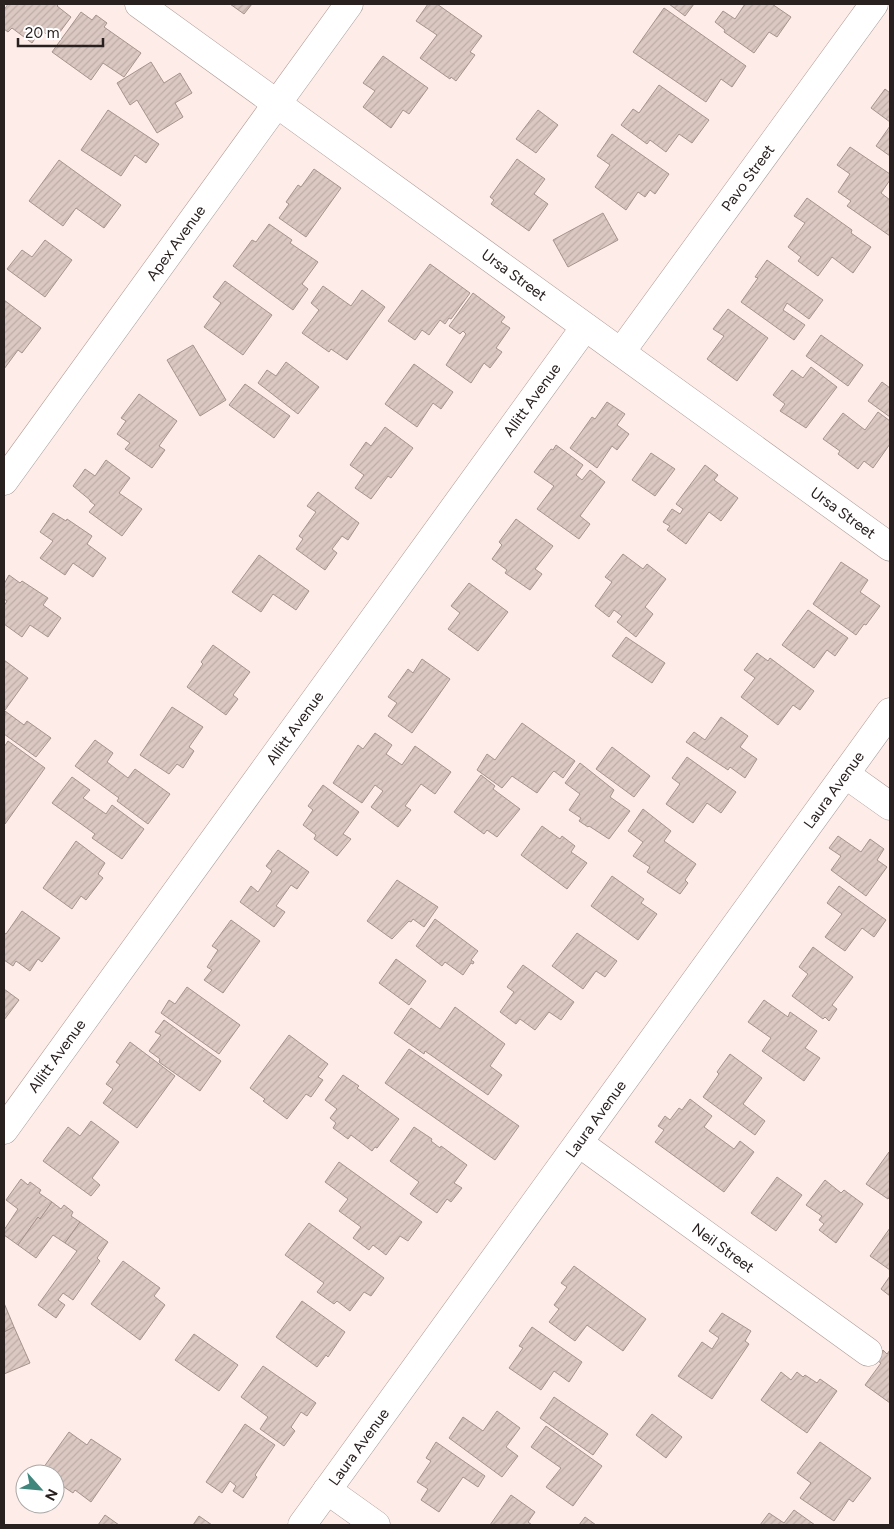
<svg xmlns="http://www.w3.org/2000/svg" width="894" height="1529" font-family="Figtree,sans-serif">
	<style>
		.building { fill: url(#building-hatch); stroke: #a6938e }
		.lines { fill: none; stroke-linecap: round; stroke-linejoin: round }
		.street-casing { stroke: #ac9994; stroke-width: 29 }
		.secondary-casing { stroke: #ac9994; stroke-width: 29 }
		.street { stroke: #fff; stroke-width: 28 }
		.secondary { stroke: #fff; stroke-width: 28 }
		.labels { text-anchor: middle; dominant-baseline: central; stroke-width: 4; stroke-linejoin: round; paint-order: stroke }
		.street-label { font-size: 15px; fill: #28211f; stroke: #fff }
	</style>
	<defs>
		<pattern id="building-hatch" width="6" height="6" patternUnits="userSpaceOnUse" patternTransform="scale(1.25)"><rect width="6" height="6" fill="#dcc8c3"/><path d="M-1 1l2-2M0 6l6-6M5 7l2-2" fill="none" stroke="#bdaca7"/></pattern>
	</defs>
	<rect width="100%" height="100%" fill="#fdece8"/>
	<g class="building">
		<path d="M8 4H59L57 6 71 17 54 40 41 30 32 43 12 28 8 32 4 29V10Z"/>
		<path d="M230 4H252L244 14Z"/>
		<path d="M428 4H437L482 36 470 52 475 55 456 81 451 77 450 79 420 58 437 35 416 21Z"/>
		<path d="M669 4H694L685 16Z"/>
		<path d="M745 4H772L791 17 777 37 769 32 754 53 724 32 725 30 715 22 723 11 735 19Z"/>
		<path d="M664 8 746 66 732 87 721 79 706 102 633 52Z"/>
		<path d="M81 12 92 20 96 15 107 23 104 27 141 53 124 77 103 63 91 80 52 52Z"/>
		<path d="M383 56 428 88 409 114 403 110 391 128 363 107 375 91 363 83Z"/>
		<path d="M151 62 164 83 180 73 192 93 175 103 183 117 157 133 137 100 130 105 117 83Z"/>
		<path d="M659 85 709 120 692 143 679 134 666 152 650 140 647 144 621 125 633 109 639 113Z"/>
		<path d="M885 89 890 93V122L871 108Z"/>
		<path d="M108 110 159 144 146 163 135 155 121 176 81 150Z"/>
		<path d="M538 110 558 125 536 153 516 139Z"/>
		<path d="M890 126V156L876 146Z"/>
		<path d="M612 134 669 174 655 194 650 190 645 197 638 192 626 210 595 187 610 165 597 156Z"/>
		<path d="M850 147 890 174V180L881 193 890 200V236L847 206 851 201 838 192 850 174 837 165Z"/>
		<path d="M517 159 545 179 534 194 548 204 529 231 491 204 494 200 490 197Z"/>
		<path d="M59 160 121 205 104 228 76 208 63 226 29 201Z"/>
		<path d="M314 169 341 188 306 237 279 218 289 204 286 202 298 185 301 187Z"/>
		<path d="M807 198 852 230 851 233 871 247 853 273 832 257 818 276 798 261 801 257 788 247 805 223 794 216Z"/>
		<path d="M603 213 618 240 568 267 553 240Z"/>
		<path d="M269 224 292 240 290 243 318 262 302 284 308 289 293 310 233 266 252 240 256 242Z"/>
		<path d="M45 240 72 260 45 297 7 269 22 250 32 257Z"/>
		<path d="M767 260 823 300 809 319 787 303 783 310 805 325 794 340 741 302 758 278 755 277Z"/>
		<path d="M430 264 470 293 451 319 449 318 445 324 440 320 429 335 422 330 415 340 388 321Z"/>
		<path d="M225 281 272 315 243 355 204 327 221 303 213 297Z"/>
		<path d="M323 286 351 306 362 290 385 307 347 360 331 349 329 352 302 333 319 310 311 303Z"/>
		<path d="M473 293 505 317 501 322 510 328 496 348 502 352 490 368 484 363 471 383 446 365 466 334 463 331 460 334 449 326Z"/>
		<path d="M4 300 41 328 22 353 18 350 4 369Z"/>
		<path d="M728 309 768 338 737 381 707 359 724 336 713 329Z"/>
		<path d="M821 335 863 365 848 386 806 356Z"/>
		<path d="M193 345 226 400 200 416 167 360Z"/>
		<path d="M286 362 319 387 298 414 258 383 267 370 276 376Z"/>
		<path d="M414 364 453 392 441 409 433 403 417 427 385 404Z"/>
		<path d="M811 367 837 387 806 428 780 411 785 404 773 395 792 370 803 378Z"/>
		<path d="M882 382 890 388V417L868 401Z"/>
		<path d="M245 384 290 416 274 438 229 405Z"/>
		<path d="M139 394 177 421 159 446 165 450 152 468 125 449 130 443 117 434 126 421 121 418Z"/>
		<path d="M607 402 625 414 617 425 629 434 617 450 612 446 597 468 570 448 592 417 595 419Z"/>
		<path d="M878 412 890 421V444L873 468 864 461 858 469 838 454 840 451 823 439 843 413 865 430Z"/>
		<path d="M385 427 413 448 391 478 388 476 371 499 355 488 364 475 350 465 366 442 371 446Z"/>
		<path d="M556 445 583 465 576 475 582 480 590 470 605 482 580 516 590 524 579 539 537 509 554 486 534 472 551 449 553 450Z"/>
		<path d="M651 453 675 469 655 496 632 480Z"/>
		<path d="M106 460 130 478 119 493 142 509 122 536 89 512 95 505 90 501V500L73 486 85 469 95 476Z"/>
		<path d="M705 465 718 475 714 480 738 498 721 521 709 512 686 544 667 530 670 526 663 522 672 509 680 514 683 509 676 504Z"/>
		<path d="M318 492 359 523 348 540 342 536 332 549 337 553 325 570 296 549 303 539 299 536 316 512 307 506Z"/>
		<path d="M53 513 66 521 67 519 92 536 87 544 106 558 93 577 73 563 65 575 40 558 53 541 40 532Z"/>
		<path d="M516 519 553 546 535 569 542 574 530 590 505 573 507 570 492 559 502 545 499 542Z"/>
		<path d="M623 554 643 569 647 564 666 579 645 607 653 614 636 637 617 622 622 616 614 610 609 617 595 606 612 582 605 577Z"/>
		<path d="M259 555 309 591 296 610 273 594 261 612 232 592Z"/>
		<path d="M841 562 868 580 860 592 880 606 866 625 864 624 856 635 813 604Z"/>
		<path d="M9 575 20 583 22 581 48 598 43 605 61 618 48 637 30 625 22 637 4 624V606L7 601 4 599V584Z"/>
		<path d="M469 583 508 612 478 651 448 629 460 613 451 606Z"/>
		<path d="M808 610 848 638 835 656 827 650 814 668 782 645Z"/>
		<path d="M626 637 665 663 652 683 612 656Z"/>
		<path d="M213 645 250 672 233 695 238 699 226 715 187 687 203 664 201 662Z"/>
		<path d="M757 653 768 661 770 658 814 691 800 710 793 705 778 725 741 697 755 678 744 670Z"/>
		<path d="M422 659 450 679 412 733 388 716 397 703 388 697 408 669 413 673Z"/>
		<path d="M4 660 28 678 5 710 4 709Z"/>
		<path d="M172 707 203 727 189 747 194 751 183 768 177 764 169 774 140 755Z"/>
		<path d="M5 711 24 725 27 721 51 738 36 757 4 734Z"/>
		<path d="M721 717 748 736 740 747 757 759 745 778 730 767 728 770 686 742 694 732 705 740Z"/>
		<path d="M522 723 575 761 563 778 554 771 552 773 537 793 512 776 502 788 477 770 487 754 495 760Z"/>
		<path d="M375 733 392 745 386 754 402 765 415 746 451 772 435 794 421 784 405 806 411 810 398 827 371 807 383 791 375 785 362 803 333 783 358 745 363 749Z"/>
		<path d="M95 740 113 753 107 762 128 778 135 769 170 794 148 824 117 801 119 798 75 766Z"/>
		<path d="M8 741 45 768 5 824 4 747Z"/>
		<path d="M612 747 650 776 634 797 596 769Z"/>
		<path d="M687 757 736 792 721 813 707 803 693 823 666 804 680 784 672 778Z"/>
		<path d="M580 763 614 790 610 797 630 811 609 839 589 826 588 827 579 821 581 818 569 810 580 794 565 783Z"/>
		<path d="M481 775 495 786 493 789 520 809 497 837 487 830 484 834 454 812Z"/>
		<path d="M72 777 90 790 83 798 106 814 112 805 144 829 122 859 92 838 95 834 52 803Z"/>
		<path d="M323 785 359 812 343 834 351 839 337 856 314 839 316 835 303 825 313 810 308 806Z"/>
		<path d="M643 809 671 831 664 841 696 864 685 880 688 883 680 894 647 872 650 867 633 856 643 842 628 831Z"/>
		<path d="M542 826 560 839 562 836 575 846 571 852 587 863 567 889 521 855Z"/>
		<path d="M838 836 861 852 870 839 884 849 877 860 887 867 866 896 831 870 841 856 829 848Z"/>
		<path d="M76 841 105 863 98 874 103 878 86 900 81 896 72 909 43 888Z"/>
		<path d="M278 850 309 872 297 889 291 885 276 906 285 912 274 927 240 902 251 886 258 892 272 871 266 866Z"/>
		<path d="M612 876 644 899 641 903 657 914 638 940 591 906Z"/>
		<path d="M397 880 438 907 424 927 413 919 411 922 409 921 392 939 367 921Z"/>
		<path d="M839 886 886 920 874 937 862 928 845 951 825 937 842 914 827 903Z"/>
		<path d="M22 911 60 938 42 962 38 959 30 971 16 961 13 966 4 960V933L6 934Z"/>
		<path d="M435 919 478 951 471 960 474 962 473 964 471 963 463 975 445 962 442 966 416 946Z"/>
		<path d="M231 920 260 941 223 993 204 980 212 970 207 967 218 950 212 946Z"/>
		<path d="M577 933 617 961 605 977 596 971 583 989 552 966Z"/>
		<path d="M813 947 853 977 832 1005 837 1009 829 1021 825 1017 823 1019 792 996 808 974 799 967Z"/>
		<path d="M396 959 426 981 409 1005 379 983Z"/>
		<path d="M523 965 574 1002 561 1020 549 1012 535 1030 520 1019 516 1024 500 1012 514 992 507 987Z"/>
		<path d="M187 987 240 1025 219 1054 161 1013 169 1000 175 1004Z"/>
		<path d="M4 989 19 1000 4 1020Z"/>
		<path d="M764 1000 788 1017 790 1012 817 1031 805 1048 820 1058 804 1081 762 1051 771 1038 748 1022Z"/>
		<path d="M455 1007 505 1044 490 1066 502 1075 488 1095 425 1051 424 1054 394 1033 411 1008 440 1029Z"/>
		<path d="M164 1020 221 1061 200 1091 159 1062 160 1059 149 1051 161 1035 155 1032Z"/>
		<path d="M289 1035 328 1064 318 1077 323 1080 311 1097 306 1094 287 1119 263 1101 265 1099 250 1088Z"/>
		<path d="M130 1042 175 1076 137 1128 103 1103 113 1089 106 1084 120 1065 116 1062Z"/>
		<path d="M409 1049 519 1126 495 1160 385 1083Z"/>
		<path d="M730 1054 762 1078 743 1104 765 1121 755 1135 703 1097 719 1074 717 1072Z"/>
		<path d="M343 1075 359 1086 357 1088 399 1119 377 1148 375 1147 372 1151 351 1135 348 1139 333 1128 336 1123 330 1118 337 1109 325 1100Z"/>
		<path d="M690 1099 712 1116 704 1127 734 1149 740 1141 754 1152 724 1192 655 1142 664 1130 658 1126 665 1116 670 1120 679 1108 682 1110Z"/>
		<path d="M91 1121 119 1142 92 1178 100 1185 91 1196 43 1161 68 1127 80 1136Z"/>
		<path d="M414 1127 432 1139 431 1141 440 1148 441 1146 467 1165 454 1183 462 1188 451 1202 447 1199 437 1213 410 1194 419 1182 390 1161Z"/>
		<path d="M889 1152 890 1196 888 1199 866 1184Z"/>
		<path d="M339 1162 422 1222 408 1241 400 1236 386 1255 373 1245 369 1250 353 1238 361 1227 339 1211 348 1199 325 1182Z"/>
		<path d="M777 1177 802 1195 776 1231 751 1213Z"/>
		<path d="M21 1179 28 1185 30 1182 41 1190 39 1193 52 1202 40 1219 38 1217 18 1245 4 1235V1230L18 1209 6 1200Z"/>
		<path d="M825 1180 841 1193 844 1190 863 1204 836 1243 819 1230 824 1224 819 1220 822 1216 806 1205Z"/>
		<path d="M52 1202 61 1209 64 1205 73 1212 71 1216 80 1222 65 1243 53 1235 36 1258 18 1245 38 1217 40 1219Z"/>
		<path d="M80 1222 108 1242 97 1258 100 1261 73 1300 63 1293 58 1300 65 1305 56 1318 38 1305 77 1251 65 1243Z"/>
		<path d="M309 1223 384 1278 371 1296 364 1292 350 1311 337 1301 334 1304 317 1292 324 1283 285 1255Z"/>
		<path d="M890 1228V1270L870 1256Z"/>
		<path d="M123 1261 160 1288 154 1296 165 1305 140 1340 91 1304Z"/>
		<path d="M574 1266 646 1319 623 1351 587 1325 575 1341 549 1322 559 1309 554 1305 567 1287 561 1283Z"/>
		<path d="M890 1276V1296L881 1289Z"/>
		<path d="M302 1301 345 1332 328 1357 326 1355 317 1367 276 1337Z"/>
		<path d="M4 1303 14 1327 4 1332Z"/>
		<path d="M722 1313 751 1331 745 1341 749 1344 712 1399 678 1376 702 1342 712 1349 719 1338 709 1331Z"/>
		<path d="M14 1327 30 1363 4 1374V1332Z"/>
		<path d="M532 1327 582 1362 569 1382 554 1371 541 1390 509 1368 523 1348 519 1346Z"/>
		<path d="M194 1334 238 1365 219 1391 175 1360Z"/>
		<path d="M883 1350 887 1354 890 1350V1403L865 1385 881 1363 876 1360Z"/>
		<path d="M263 1366 316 1403 307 1416 301 1412 291 1427 295 1431 284 1446 260 1429 268 1417 241 1397Z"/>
		<path d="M781 1372 791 1380 797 1372 803 1377 805 1375 817 1383 820 1379 837 1391 807 1433 761 1400Z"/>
		<path d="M554 1397 608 1434 593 1455 540 1418Z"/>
		<path d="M497 1411 520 1428 506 1447 518 1456 502 1477 449 1438 463 1417 483 1431Z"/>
		<path d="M652 1414 682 1437 666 1458 636 1435Z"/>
		<path d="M245 1424 275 1445 255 1475 257 1477 243 1498 233 1491 236 1486 230 1481 222 1493 206 1482Z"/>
		<path d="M546 1426 602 1466 573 1506 546 1487 561 1468 531 1447Z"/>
		<path d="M69 1432 87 1445 91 1439 121 1459 91 1502 75 1490 73 1493 55 1481V1474H45L41 1471Z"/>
		<path d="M436 1442 485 1476 478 1487 463 1477 439 1512 421 1500 428 1489 417 1482 431 1461 426 1458Z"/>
		<path d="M820 1442 871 1478 853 1502 849 1499 834 1521 800 1498 811 1483 797 1473Z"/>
		<path d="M511 1495 535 1512 528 1522 532 1525H490Z"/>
		<path d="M794 1510 815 1525H760L769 1513 784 1523Z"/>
		<path d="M105 1515 119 1525H98Z"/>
		<path d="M199 1516 212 1525H193Z"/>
		<path d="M585 1517 596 1525H579Z"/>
	</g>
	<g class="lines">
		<defs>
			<g id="street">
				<path d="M139 4 890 547"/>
				<path d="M621 352 874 4"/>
				<path d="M4 481 349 4"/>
				<path d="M845 774 890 806"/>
				<path d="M4 1130 585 327"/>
				<path d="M579 1143 868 1352"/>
				<path d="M327 1490 376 1525"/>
			</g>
			<path id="secondary" d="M302 1525 890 712"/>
		</defs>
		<use href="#street" class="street-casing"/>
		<use href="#secondary" class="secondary-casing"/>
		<use href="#street" class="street"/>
		<use href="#secondary" class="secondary"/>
	</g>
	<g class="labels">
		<g class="street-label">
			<text transform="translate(748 178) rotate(-54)">Pavo Street</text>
			<text transform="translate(176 243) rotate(-54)">Apex Avenue</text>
			<text transform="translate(514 275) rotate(36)">Ursa Street</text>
			<text transform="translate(532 400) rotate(-54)">Allitt Avenue</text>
			<text transform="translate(843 513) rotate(36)">Ursa Street</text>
			<text transform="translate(295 728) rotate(-54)">Allitt Avenue</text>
			<text transform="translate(834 790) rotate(-54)">Laura Avenue</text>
			<text transform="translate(57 1056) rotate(-54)">Allitt Avenue</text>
			<text transform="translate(596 1119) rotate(-54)">Laura Avenue</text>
			<text transform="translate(723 1248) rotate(36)">Neil Street</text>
			<text transform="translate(359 1447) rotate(-54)">Laura Avenue</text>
		</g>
	</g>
	<rect width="894" height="1529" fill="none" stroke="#28211f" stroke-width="10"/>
	<g transform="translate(40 1489) rotate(117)"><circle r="24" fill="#ffffff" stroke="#a9a6a5"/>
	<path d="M0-4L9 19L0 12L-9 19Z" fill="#40867c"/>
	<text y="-8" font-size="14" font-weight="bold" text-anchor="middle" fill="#28211f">N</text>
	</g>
	<path d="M18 38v8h85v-8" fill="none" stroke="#28211f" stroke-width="2.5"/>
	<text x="25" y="38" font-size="15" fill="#28211f" stroke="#ffffff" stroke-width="4" paint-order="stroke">20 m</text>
</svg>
